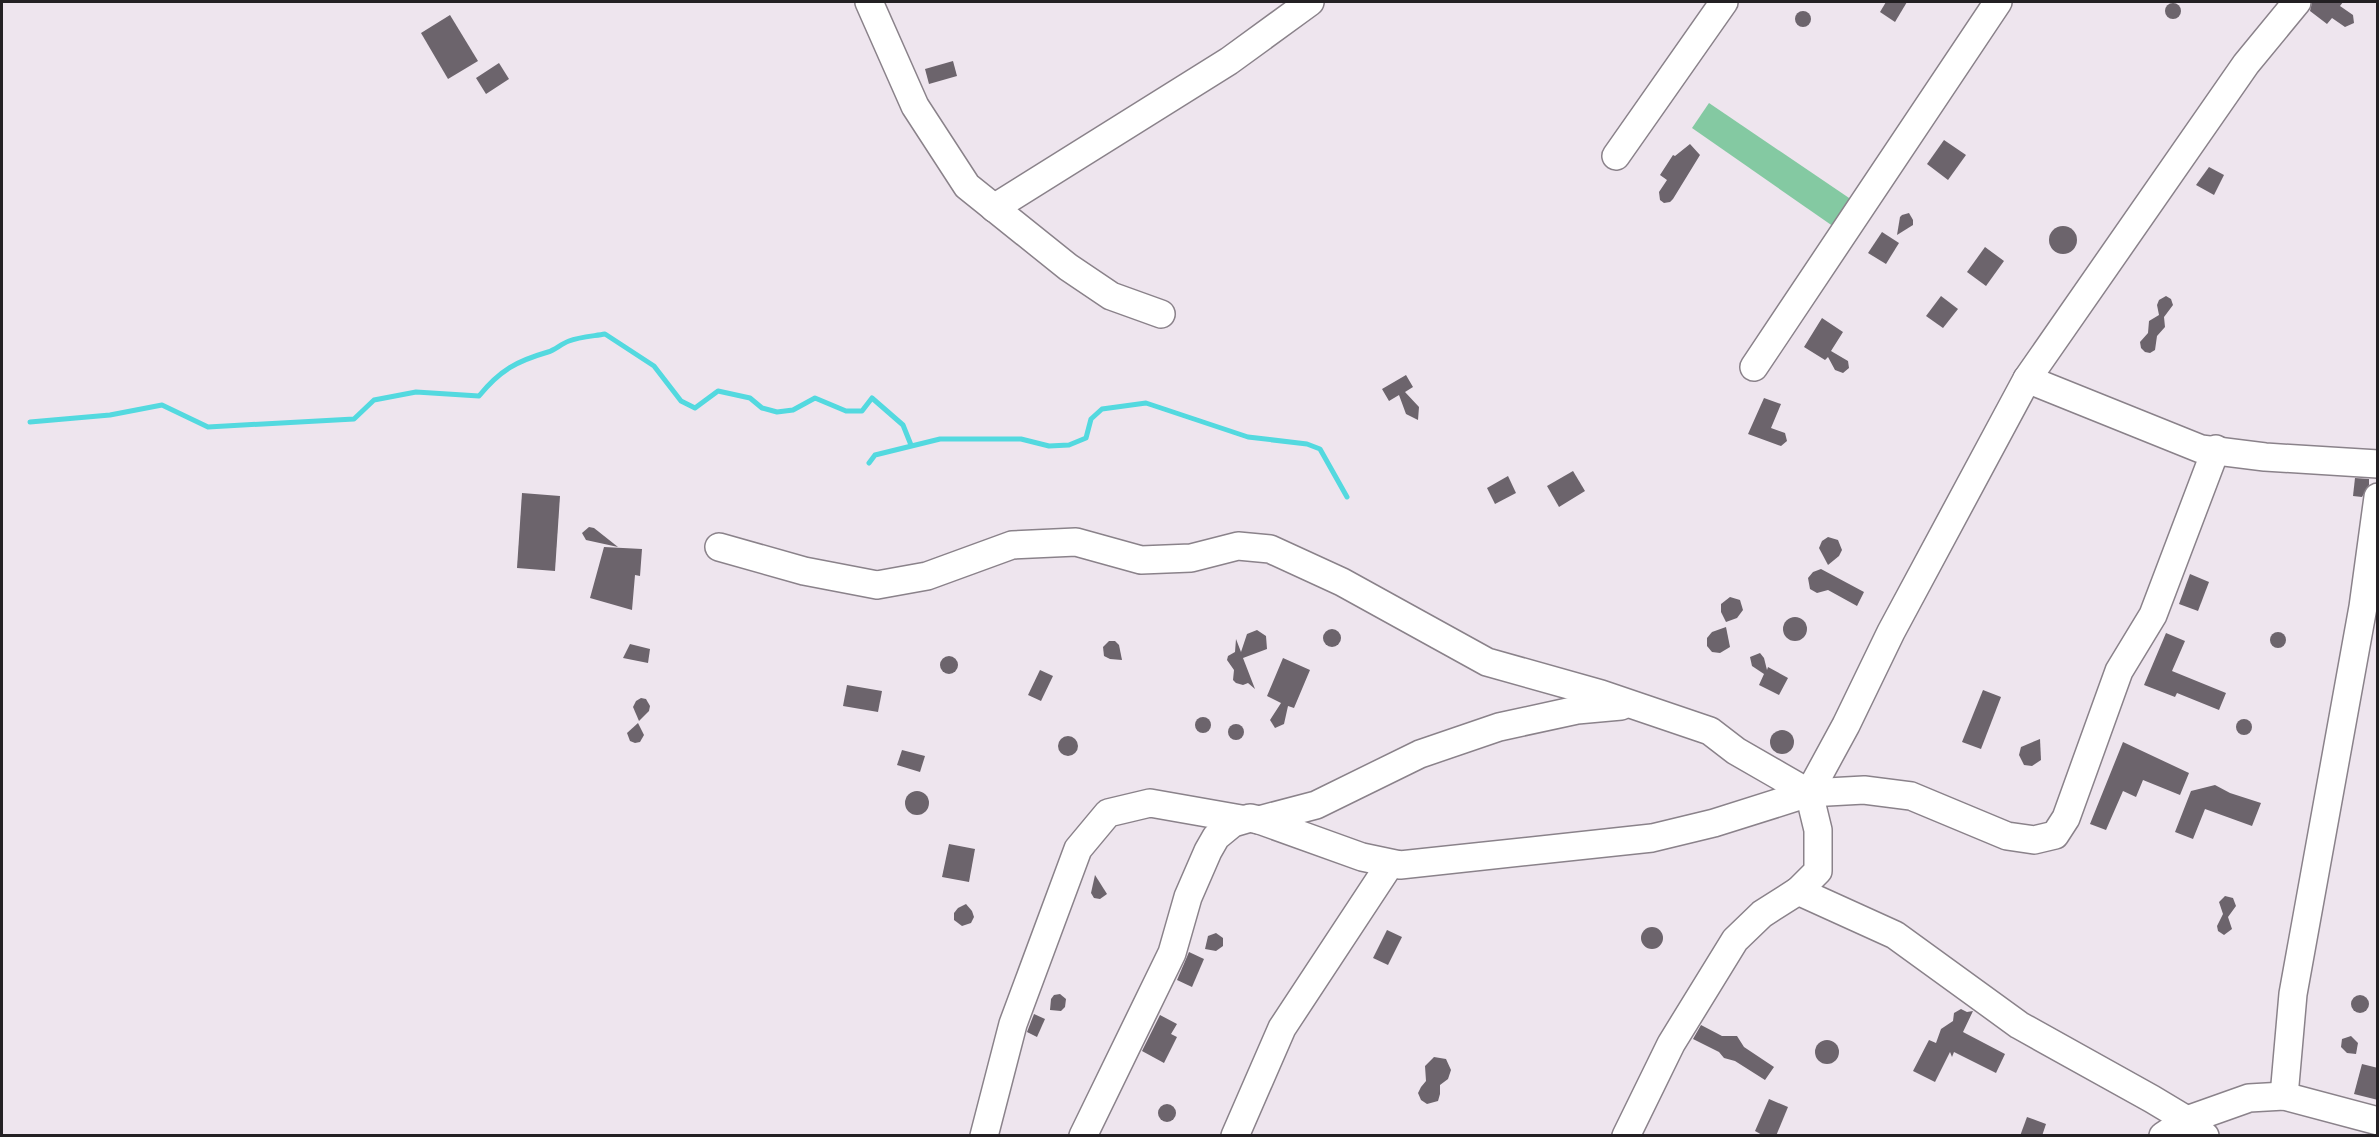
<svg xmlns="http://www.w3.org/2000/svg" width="2379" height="1137" font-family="'Archivo Narrow',sans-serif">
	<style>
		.green { fill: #84c9a2 }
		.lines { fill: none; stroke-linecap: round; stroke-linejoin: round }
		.stream { stroke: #53d9df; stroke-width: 5 }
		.building { fill: #6c646c }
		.minor-casing { stroke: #8a828a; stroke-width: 30 }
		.minor { stroke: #fff; stroke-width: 27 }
	</style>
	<rect width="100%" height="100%" fill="#eee5ee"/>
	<path class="green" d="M1709 103 1855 202 1837 229 1692 128Z"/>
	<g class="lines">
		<g class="stream">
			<path d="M30 422 110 415 162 405 208 427 354 419 374 400 416 392 479 396C500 370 517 361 548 352 555 350 561 344 569 341 579 337 594 336 605 334L654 366 681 401 695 408 718 391 750 398 762 408 777 412 793 410 815 398 846 411H862L872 398 903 425 911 445"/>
			<path d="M869 463 875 455 940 439H1021L1049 446 1069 445 1086 438 1091 419 1102 409 1146 403 1248 437 1307 444 1320 449 1347 497"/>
		</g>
	</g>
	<g class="building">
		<path d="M1886 2H1907L1895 22 1880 12Z"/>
		<path d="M2312 2H2343L2340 6 2353 15 2354 23 2345 27 2332 18 2327 24 2310 11Z"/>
		<circle cx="2173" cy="11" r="8"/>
		<circle cx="1803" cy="19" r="8"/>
		<path d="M450 15 478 61 448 79 421 33Z"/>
		<path d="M953 61 957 76 929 84 925 69Z"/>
		<path d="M499 63 509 79 486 94 476 78Z"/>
		<path d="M1944 140 1966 155 1948 180 1927 164Z"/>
		<path d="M1690 144 1700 155 1673 199 1670 202 1664 203 1660 200 1659 192 1667 180 1660 175 1673 155 1675 156Z"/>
		<path d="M2209 167 2224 175 2214 195 2196 185Z"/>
		<path d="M1909 213 1913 220V225L1897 235 1900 217 1902 215Z"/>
		<circle cx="2063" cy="240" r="14"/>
		<path d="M1882 232 1899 243 1886 264 1868 253Z"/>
		<path d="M1985 247 2004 261 1986 286 1967 272Z"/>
		<path d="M1941 296 1958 309 1943 328 1926 316Z"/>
		<path d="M2166 296 2171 299 2173 305 2164 317 2165 327 2157 336 2155 350 2150 353 2145 352 2141 348 2140 342 2148 333 2149 321 2159 315 2157 305 2159 300Z"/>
		<path d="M1822 318 1843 332 1831 351 1848 361 1849 368 1843 373 1835 370 1828 357 1825 360 1804 347Z"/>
		<path d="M1406 375 1413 387 1405 392 1419 407 1418 420 1406 414 1399 395 1389 401 1382 389Z"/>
		<path d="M1764 398 1781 404 1771 428 1785 433 1787 441 1781 446 1748 434Z"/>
		<path d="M1573 471 1585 491 1559 507 1547 486Z"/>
		<path d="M1508 476 1516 493 1495 504 1487 488Z"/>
		<path d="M2355 478 2369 479V485L2362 497 2353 496Z"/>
		<path d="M522 493 560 496 555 571 517 568Z"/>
		<path d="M589 527 594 528 618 547 586 540 582 533Z"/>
		<path d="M1828 537 1838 540 1842 550 1839 556 1828 565 1819 548 1822 541Z"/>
		<path d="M604 547 642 549 640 576 635 575 632 610 590 598Z"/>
		<path d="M1821 569 1864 592 1857 606 1828 590 1817 593 1810 589 1808 578 1813 572Z"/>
		<path d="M2190 574 2209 582 2198 611 2179 604Z"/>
		<path d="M1730 597 1740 600 1743 610 1737 618 1726 622 1721 612V604Z"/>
		<circle cx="1795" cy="629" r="12"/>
		<path d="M1726 627 1730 647 1720 653 1712 652 1707 646V638L1712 632Z"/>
		<circle cx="1332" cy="638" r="9"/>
		<path d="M1257 630 1266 636 1267 649 1243 658 1255 689 1248 683 1243 685 1236 683 1233 680 1234 670 1227 660 1228 656 1235 652 1236 639 1241 652 1247 634Z"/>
		<circle cx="2278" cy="640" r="8"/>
		<path d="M2166 633 2185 641 2172 671 2226 693 2219 710 2177 693 2175 697 2144 685Z"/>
		<path d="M1109 641H1115L1119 645 1122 660 1110 659 1104 656 1103 647Z"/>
		<path d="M630 644 650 649 648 663 623 658Z"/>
		<path d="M1760 653 1764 658 1767 670 1768 667 1788 678 1779 695 1759 685 1764 674 1752 666 1750 657Z"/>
		<circle cx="949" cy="665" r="9"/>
		<path d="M1283 658 1310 670 1294 708 1288 706 1284 724 1275 728 1270 720 1281 703 1267 696Z"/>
		<path d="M1040 670 1053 676 1041 701 1028 695Z"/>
		<path d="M847 685 882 691 878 712 843 706Z"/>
		<path d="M1983 690 2001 697 1981 749 1962 742Z"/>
		<path d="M641 698 646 699 650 706 649 711 639 721 633 707 636 701Z"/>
		<circle cx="1203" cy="725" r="8"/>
		<circle cx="2244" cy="727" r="8"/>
		<path d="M638 723 644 735 640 742 635 743 630 741 627 733Z"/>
		<circle cx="1236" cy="732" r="8"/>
		<circle cx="1782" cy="742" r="12"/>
		<circle cx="1068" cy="746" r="10"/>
		<path d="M2040 739 2041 760 2032 766 2024 765 2019 755 2021 747Z"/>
		<path d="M2123 742 2189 773 2180 795 2143 780 2136 797 2123 791 2106 830 2090 824Z"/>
		<path d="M902 750 925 756 920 772 897 765Z"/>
		<path d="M2215 785 2230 793 2261 803 2252 826 2205 809 2193 839 2175 832 2191 791Z"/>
		<circle cx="917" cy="803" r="12"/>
		<path d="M949 844 975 849 969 882 942 877Z"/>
		<path d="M1095 875 1107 894 1100 899 1094 898 1091 893Z"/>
		<path d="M2225 896 2233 898 2236 906 2228 917 2232 929 2224 935 2218 931 2217 926 2223 914 2219 902Z"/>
		<path d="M966 904 972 911 974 917 971 923 962 926 954 920V913L958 908Z"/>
		<circle cx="1652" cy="938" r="11"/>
		<path d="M1387 930 1402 937 1388 965 1373 958Z"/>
		<path d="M1216 933 1223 938V946L1216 951 1205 949 1208 936Z"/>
		<path d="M1189 952 1204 959 1192 987 1177 980Z"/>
		<path d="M1060 994 1066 999 1065 1007 1061 1011 1050 1010 1051 999 1054 995Z"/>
		<circle cx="2360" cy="1004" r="9"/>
		<path d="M1961 1009 1967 1012 1973 1011 1963 1032 2005 1054 1996 1073 1954 1052 1952 1057 1950 1052 1935 1082 1913 1071 1929 1040 1936 1043 1941 1029 1953 1021 1954 1013Z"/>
		<path d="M1034 1014 1045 1019 1037 1037 1027 1032Z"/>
		<path d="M1160 1015 1177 1024 1171 1034 1177 1037 1164 1063 1142 1051Z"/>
		<path d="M1701 1025 1722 1036H1737L1744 1047 1774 1067 1765 1080 1735 1061 1724 1058 1719 1052 1693 1039Z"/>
		<path d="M2351 1036 2358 1043 2356 1054 2347 1053 2341 1047 2342 1039Z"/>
		<circle cx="1827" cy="1052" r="12"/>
		<path d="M1434 1057 1446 1059 1451 1070 1448 1079 1440 1085V1094L1438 1101 1427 1104 1421 1100 1418 1093 1421 1087 1426 1081 1425 1066Z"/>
		<path d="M2362 1064 2378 1068V1100L2354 1094Z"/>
		<path d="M1769 1099 1788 1107 1776 1136H1764L1755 1131Z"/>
		<circle cx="1167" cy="1113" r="9"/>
		<path d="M2027 1117 2046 1124 2042 1136H2020Z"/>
	</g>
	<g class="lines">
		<defs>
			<g id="minor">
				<path d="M869 2 915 106 967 186 1068 267 1111 296 1161 314"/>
				<path d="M1616 156 1724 2"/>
				<path d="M994 208 1229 61 1310 2"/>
				<path d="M1754 367 1998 2"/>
				<path d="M2027 379 2201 449 2265 457 2378 464"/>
				<path d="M719 547 804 571 877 585 927 576 1012 545 1076 542 1141 560 1191 558 1238 546 1270 549 1342 582 1487 662 1601 694 1710 731 1736 751 1809 793"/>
				<path d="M1259 820 1316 805 1420 754 1499 727 1577 710 1621 706"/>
				<path d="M1798 891 1895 935 2019 1025 2152 1099 2187 1120 2205 1136"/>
				<path d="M2284 1096 2293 994 2363 607 2378 497"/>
				<path d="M984 1136 1013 1024 1078 849 1108 813 1150 803 1241 819"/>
				<path d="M1083 1136 1172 953 1188 897 1208 851 1216 837 1233 823 1250 818 1259 820 1362 857 1400 865 1652 838 1714 823 1809 793 1864 790 1911 796 2007 836 2034 840 2055 835 2066 818 2119 671 2153 615 2216 449"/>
				<path d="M1235 1136 1282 1028 1390 864"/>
				<path d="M1626 1136 1671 1044 1735 940 1762 914 1798 891 1818 871V830L1809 793 1846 725 1891 632 2027 379 2246 64 2297 2"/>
				<path d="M2163 1136 2187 1120 2249 1098 2284 1096 2378 1121"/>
			</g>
		</defs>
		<use href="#minor" class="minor-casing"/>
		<use href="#minor" class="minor"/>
	</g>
	<rect width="2379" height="1137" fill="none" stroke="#232023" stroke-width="6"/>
</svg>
